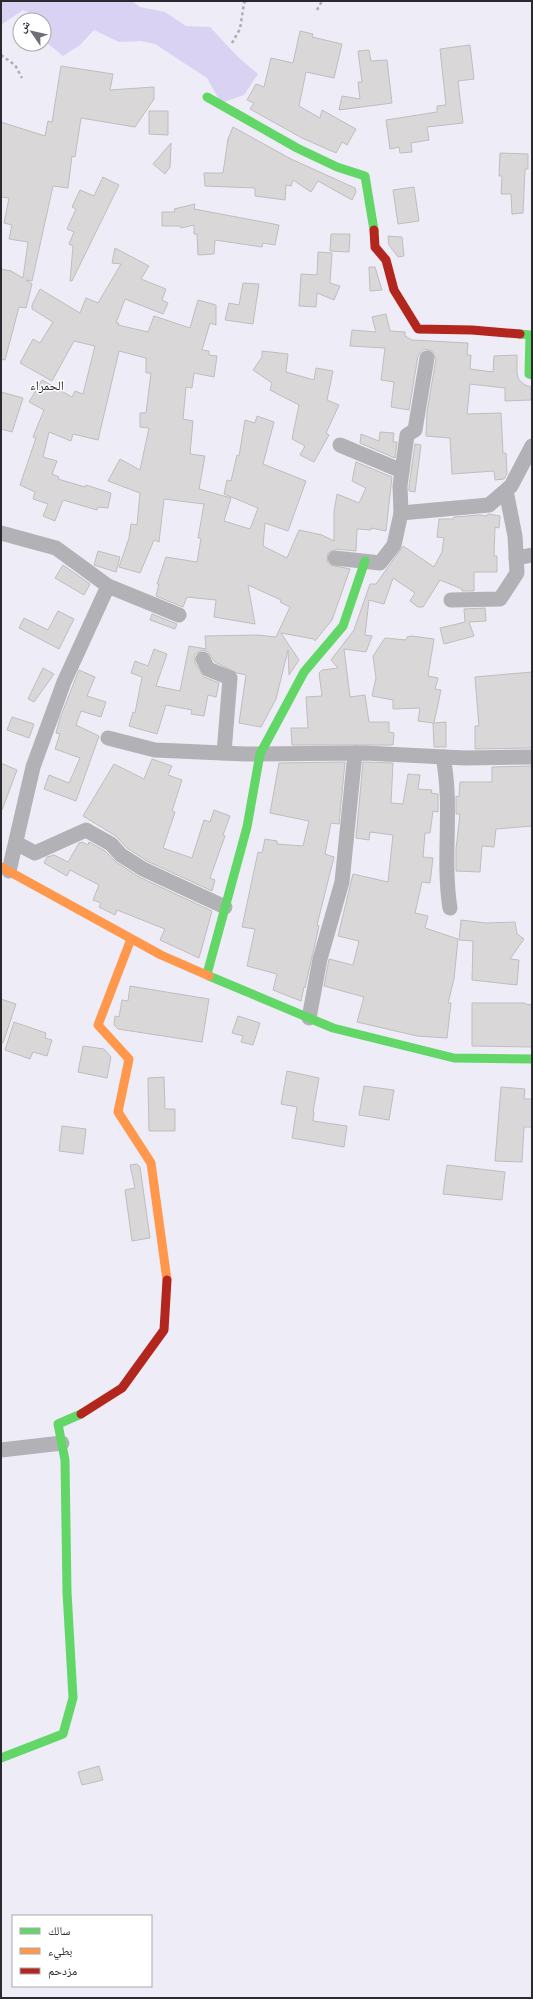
<svg xmlns="http://www.w3.org/2000/svg" width="533" height="1999" font-family="Ubuntu,'Noto Naskh Arabic',sans-serif">
	<style>
		.green { fill: #d9d2f3 }
		.building { fill: #dad7d8; stroke: #c0bdbe }
		.lines { fill: none; stroke-linecap: round; stroke-linejoin: round }
		.path { stroke: #aeadb2; stroke-width: 2.5; stroke-dasharray: 3 3; stroke-linecap: butt }
		.street { stroke: #b2b1b5; stroke-width: 15 }
		.fast { stroke: #63d668; stroke-width: 9 }
		.slow { stroke: #ff974d; stroke-width: 9 }
		.jam { stroke: #b3261e; stroke-width: 9 }
		.labels { text-anchor: middle; dominant-baseline: central; stroke-width: 3; stroke-linejoin: round; paint-order: stroke }
		.quarter-label { font-size: 13px; fill: #2a2930; stroke: #fff }
	</style>
	<rect width="100%" height="100%" fill="#eeecf6"/>
	<path class="green" d="M1 1H132L140 7 165 12 186 26 210 27 238 57 258 74 244 95 221 103 207 78 155 44 140 41 119 42 94 30 80 45 63 56 46 42 44 20 23 10 1 25Z"/>
	<g class="building">
		<path d="M300 31 313 34 312 37 342 44 334 78 306 72 299 106 320 118 322 110 356 129 347 145 342 142 336 153 302 138 250 109 254 103 247 100 256 84 264 87 271 58 293 63Z"/>
		<path d="M470 45 474 79 458 81 463 123 427 127 429 140 411 143 412 152 400 153 399 147 390 149 386 120 437 112V106L446 105 440 49Z"/>
		<path d="M369 50 371 61 387 60 392 103 339 110 342 96 360 99 358 82H362L358 51Z"/>
		<path d="M61 66 113 74 110 90 154 87V99L135 127 81 118 75 157 72 156 68 188 53 186 32 281 26 280 32 284 26 308 19 307 5 360 1 359V269L11 271 23 278 28 242 9 239 12 225 4 223 9 198 1 197V122L45 136 48 121 52 122Z"/>
		<path d="M149 111H168V135L149 134Z"/>
		<path d="M233 127 291 159 355 188 356 192 352 200 318 181 311 192 293 180 291 186 286 185 285 200 255 196V188L205 186 204 173H223L228 139Z"/>
		<path d="M171 143 170 167 165 174 153 164Z"/>
		<path d="M500 153 528 154V169H525L523 213 512 214 511 194H501L502 176H499Z"/>
		<path d="M103 177 119 185 72 281H70L73 246 69 244 74 232 67 229 76 209 72 207 80 190 94 196Z"/>
		<path d="M414 187 419 221 398 224 393 190Z"/>
		<path d="M195 204 194 209 279 225 275 245 263 243 262 247 215 240 214 254 198 255 197 234H194V225L181 228 180 226H162V212H175L174 209Z"/>
		<path d="M331 234H350L349 252 330 251Z"/>
		<path d="M388 236 402 237 404 256 398 257 389 245Z"/>
		<path d="M115 248 149 266 141 279 166 289 162 300 168 303 163 314 125 299 116 323H119L118 325 148 332 154 316 190 328 198 300 216 305V325L210 323 202 350 209 351V355L217 356 214 377 194 373 192 388 186 387 183 419 193 421 190 454 205 456 199 489 231 498 224 521 250 529 258 508 224 494 227 480 231 481 237 455 239 456 245 420 255 423 257 416 274 422 263 464 306 481 288 531 265 523 263 546 287 558 299 530 322 535 334 541V512L337 494 359 503 366 488 352 481 356 462 392 477 386 531 371 528V530L357 529 356 551 336 549 328 553 327 561 330 565 350 569 332 620 315 641 314 639 281 633 299 660 289 675 288 650 276 699 261 727 239 723 246 675 237 673 215 662 208 652 203 650 195 654V663L204 677 219 683 216 697 208 695 204 716 191 714 192 710 166 705 157 734 129 726 133 712 135 713 142 677 131 673 135 661 148 666 154 649 167 654 156 686 180 691 189 646 206 649 205 636 257 635 276 637 290 607 280 602 281 600 248 585 255 624 214 617 216 600 187 597 183 607 156 596 159 584H157L166 557 197 562 201 538H198L204 504 164 499 159 542 154 540 140 573 119 567 129 538 131 524 137 525 140 493 108 481 120 459 140 470 149 428 140 427V413H146L151 373H146V358L119 351 98 440 73 434 71 441 49 432 43 457 57 461 52 474 59 477 58 479 85 487 86 485 111 493 108 508 98 507 97 510 63 500 55 521 43 516 48 504 33 499 35 492 20 485 36 438 33 437 44 410 29 402 42 380 72 397 75 391 83 394 95 346 74 341 52 381 20 363 33 339 40 343 53 322 32 309V305L40 289 80 313 86 298 98 303 121 264 112 263Z"/>
		<path d="M318 252 332 253 330 283 340 286 334 300 317 293 316 307 299 306 301 274 317 275Z"/>
		<path d="M369 267H375L382 290 370 291Z"/>
		<path d="M243 283 259 284 253 324 225 320 229 303 239 305Z"/>
		<path d="M386 314 390 331 405 332V336L412 340 468 343 467 355H471L470 369 493 372 494 356 517 355V374L519 380 525 385 531 387V400L505 401V388L470 384 467 414 501 413 503 453H506L507 474 504 479 495 480 494 471 452 474 450 438 426 436 427 412 436 359 432 351 424 349 418 356 409 410 391 407 394 382 381 380 385 348 350 346 352 330 376 332 372 317Z"/>
		<path d="M262 351 288 354 286 372 314 380 316 368 333 371 327 400 339 405 326 433 329 435 314 462 300 455 305 446 292 439 299 405 270 390 272 383 253 370 262 357Z"/>
		<path d="M1 392 23 398 12 432 1 429Z"/>
		<path d="M380 432 394 433 393 442H397L395 458 360 443 361 434 379 441Z"/>
		<path d="M415 444 421 445 415 492 409 491V486Z"/>
		<path d="M488 514 500 516 499 528 495 527 494 556H497V572H474V591H462V589L440 580 423 607H418L410 601 415 593 393 578 384 604 369 600 365 635 372 636 366 652 344 649 350 697 365 695 369 722H389V732L394 733 393 745H292L291 728H308L306 697 322 696 319 673 322 670 338 668 331 660 354 630 370 584H376L403 546 434 567 442 552 444 538 437 537 439 519H453L454 517 479 515 487 516Z"/>
		<path d="M98 551 120 557 116 572 94 565Z"/>
		<path d="M63 565 90 584 84 595 55 578Z"/>
		<path d="M485 608 486 621 469 622 474 636 444 644 440 628 465 622 464 609Z"/>
		<path d="M58 611 74 619 59 649 19 628 24 618 48 630Z"/>
		<path d="M152 614 177 624 175 629 150 620Z"/>
		<path d="M412 636 434 639 428 676 438 678 435 689 441 690 434 723 446 722V747H434L433 723 418 721 420 708 393 709V700L372 696 376 678 373 656 385 638 406 640 407 637Z"/>
		<path d="M43 668 54 674 34 702 28 699Z"/>
		<path d="M79 670 95 677 87 696 106 702 101 717 81 711 76 725 99 736 76 801 44 789 49 775 69 783 80 758 55 749 60 734 56 733 60 718Z"/>
		<path d="M532 672V748L475 749V726H479L475 677Z"/>
		<path d="M12 717 34 724 29 738 7 730Z"/>
		<path d="M152 759 172 766 168 775 182 780 172 811 175 812 163 848 192 858 204 820 210 822 214 810 230 816 223 835 225 836 210 878 215 880 212 891 147 861 127 848 116 836 83 816 114 764 144 779Z"/>
		<path d="M345 762 339 824 331 823 325 854 334 857 317 925 319 926 305 988 304 987 301 1001 273 990 277 974 247 966 255 929 242 927 258 852 262 853 265 839 277 841V844L303 846 309 821 270 813 279 763Z"/>
		<path d="M363 762 393 763 391 803 403 804 408 774 420 775 418 789 432 790 431 793 438 794V812L433 811 430 833H425L423 857 433 858 430 883 422 882 415 913 428 916 425 928 458 939 454 979 448 1003H451L447 1038 417 1036 357 1022 364 997 324 986 329 959 353 965 359 941 338 936 353 874 388 882 393 835 370 832 369 840 356 838Z"/>
		<path d="M1 763 17 770 2 810H1Z"/>
		<path d="M532 766V826L496 829 494 847 482 846 480 872 456 871V849L460 814H456V796L459 797 460 782H492V767Z"/>
		<path d="M82 842 88 845 89 842 105 851 116 862 139 877 212 911 199 958 160 940 165 929 117 910 115 915 99 907 101 903 93 900 99 885 70 870 67 876 44 863 47 857 54 855 68 862 79 843Z"/>
		<path d="M461 920 486 923 515 922 517 934 524 939 510 959 519 960 517 985 472 980 473 941 459 940Z"/>
		<path d="M130 986 209 999 202 1042 118 1029 114 1025 115 1016 119 1017 122 1000 128 1001Z"/>
		<path d="M1 999 16 1004 3 1043H1Z"/>
		<path d="M472 1003H525V1004L532 1005V1047L472 1046Z"/>
		<path d="M238 1016 260 1023 253 1045 241 1042 243 1036 232 1033Z"/>
		<path d="M14 1022 46 1033 45 1038 52 1040 47 1056 33 1052 30 1059 5 1050Z"/>
		<path d="M83 1046 104 1049 111 1057 107 1078 78 1072Z"/>
		<path d="M287 1071 319 1078 313 1112H314L313 1121 347 1126 344 1147 292 1138 297 1107 281 1104Z"/>
		<path d="M164 1077 165 1109H175V1131H149L148 1078Z"/>
		<path d="M364 1086 394 1090 389 1120 359 1115Z"/>
		<path d="M501 1087 525 1089 524 1099H532V1127H524L522 1162 495 1161Z"/>
		<path d="M62 1126 86 1129 83 1154 59 1151Z"/>
		<path d="M137 1164 140 1167 150 1238 132 1241 125 1190 135 1188 130 1165Z"/>
		<path d="M447 1165 505 1172 502 1200 443 1194Z"/>
		<path d="M99 1766 103 1780 82 1785 78 1772Z"/>
	</g>
	<g class="lines">
		<g class="path">
			<path d="M317 10 322 1"/>
			<path d="M232 43 240 29 244 3 246 1"/>
			<path d="M1 55 15 65 22 78"/>
		</g>
		<g class="street">
			<path d="M340 445 402 471"/>
			<path d="M401 513 400 486 407 435 415 430 427 358"/>
			<path d="M1 533 56 548 108 586 179 615"/>
			<path d="M335 558 380 563 394 545 401 513 489 505 511 486 532 446"/>
			<path d="M516 558 532 555"/>
			<path d="M451 600 500 599 517 573 515 536 506 491"/>
			<path d="M203 659 208 669 230 678 224 753"/>
			<path d="M108 738 155 750 245 754 365 753 465 758 532 757"/>
			<path d="M443 757C453 807 442 858 450 908"/>
			<path d="M16 843 35 853 86 830 111 844 121 855 143 869 225 907"/>
			<path d="M9 871 33 767 64 682 108 586"/>
			<path d="M309 1018 320 959 342 882 355 753"/>
			<path d="M1 1450 62 1443"/>
		</g>
		<g class="fast">
			<path d="M207 97 297 148 337 167 365 176 374 230"/>
			<path d="M520 334 530 335 529 374 532 375"/>
			<path d="M207 974 247 827 260 754 304 672 343 626 365 561"/>
			<path d="M209 976 333 1028 454 1058 532 1059"/>
			<path d="M1 1758 63 1734 73 1698 67 1592 65 1460 58 1424 81 1414"/>
		</g>
		<g class="slow">
			<path d="M1 867 161 955 209 976"/>
			<path d="M131 939 98 1025 129 1059 118 1112 151 1163 167 1280"/>
		</g>
		<g class="jam">
			<path d="M374 230 375 247 386 260 394 290 418 329 472 330 520 334"/>
			<path d="M81 1414 122 1388 164 1330 167 1280"/>
		</g>
	</g>
	<g class="labels">
		<g class="quarter-label">
			<text x="47" y="385">الحمراء</text>
		</g>
	</g>
	<rect width="533" height="1999" fill="none" stroke="#2a2930" stroke-width="4"/>
	<rect x="12" y="1915" width="140" height="72" fill="#ffffff" stroke="#aaa9ac"/>
	<rect x="20" y="1928" width="20" height="6" fill="#63d668" stroke="#aaa9ac"/>
	<text x="48" y="1935" font-size="12" fill="#2a2930">سالك</text>
	<rect x="20" y="1948" width="20" height="6" fill="#ff974d" stroke="#aaa9ac"/>
	<text x="48" y="1955" font-size="12" fill="#2a2930">بطيء</text>
	<rect x="20" y="1968" width="20" height="6" fill="#b3261e" stroke="#aaa9ac"/>
	<text x="48" y="1975" font-size="12" fill="#2a2930">مزدحم</text>
	<g transform="translate(32 32) rotate(304)"><circle r="19" fill="#ffffff" stroke="#aaa9ac"/>
	<path d="M0-3L7 15L0 10L-7 15Z" fill="#6f6d75"/>
	<text y="-6" font-size="11" font-weight="bold" text-anchor="middle" fill="#2a2930">ش</text>
	</g>
</svg>
